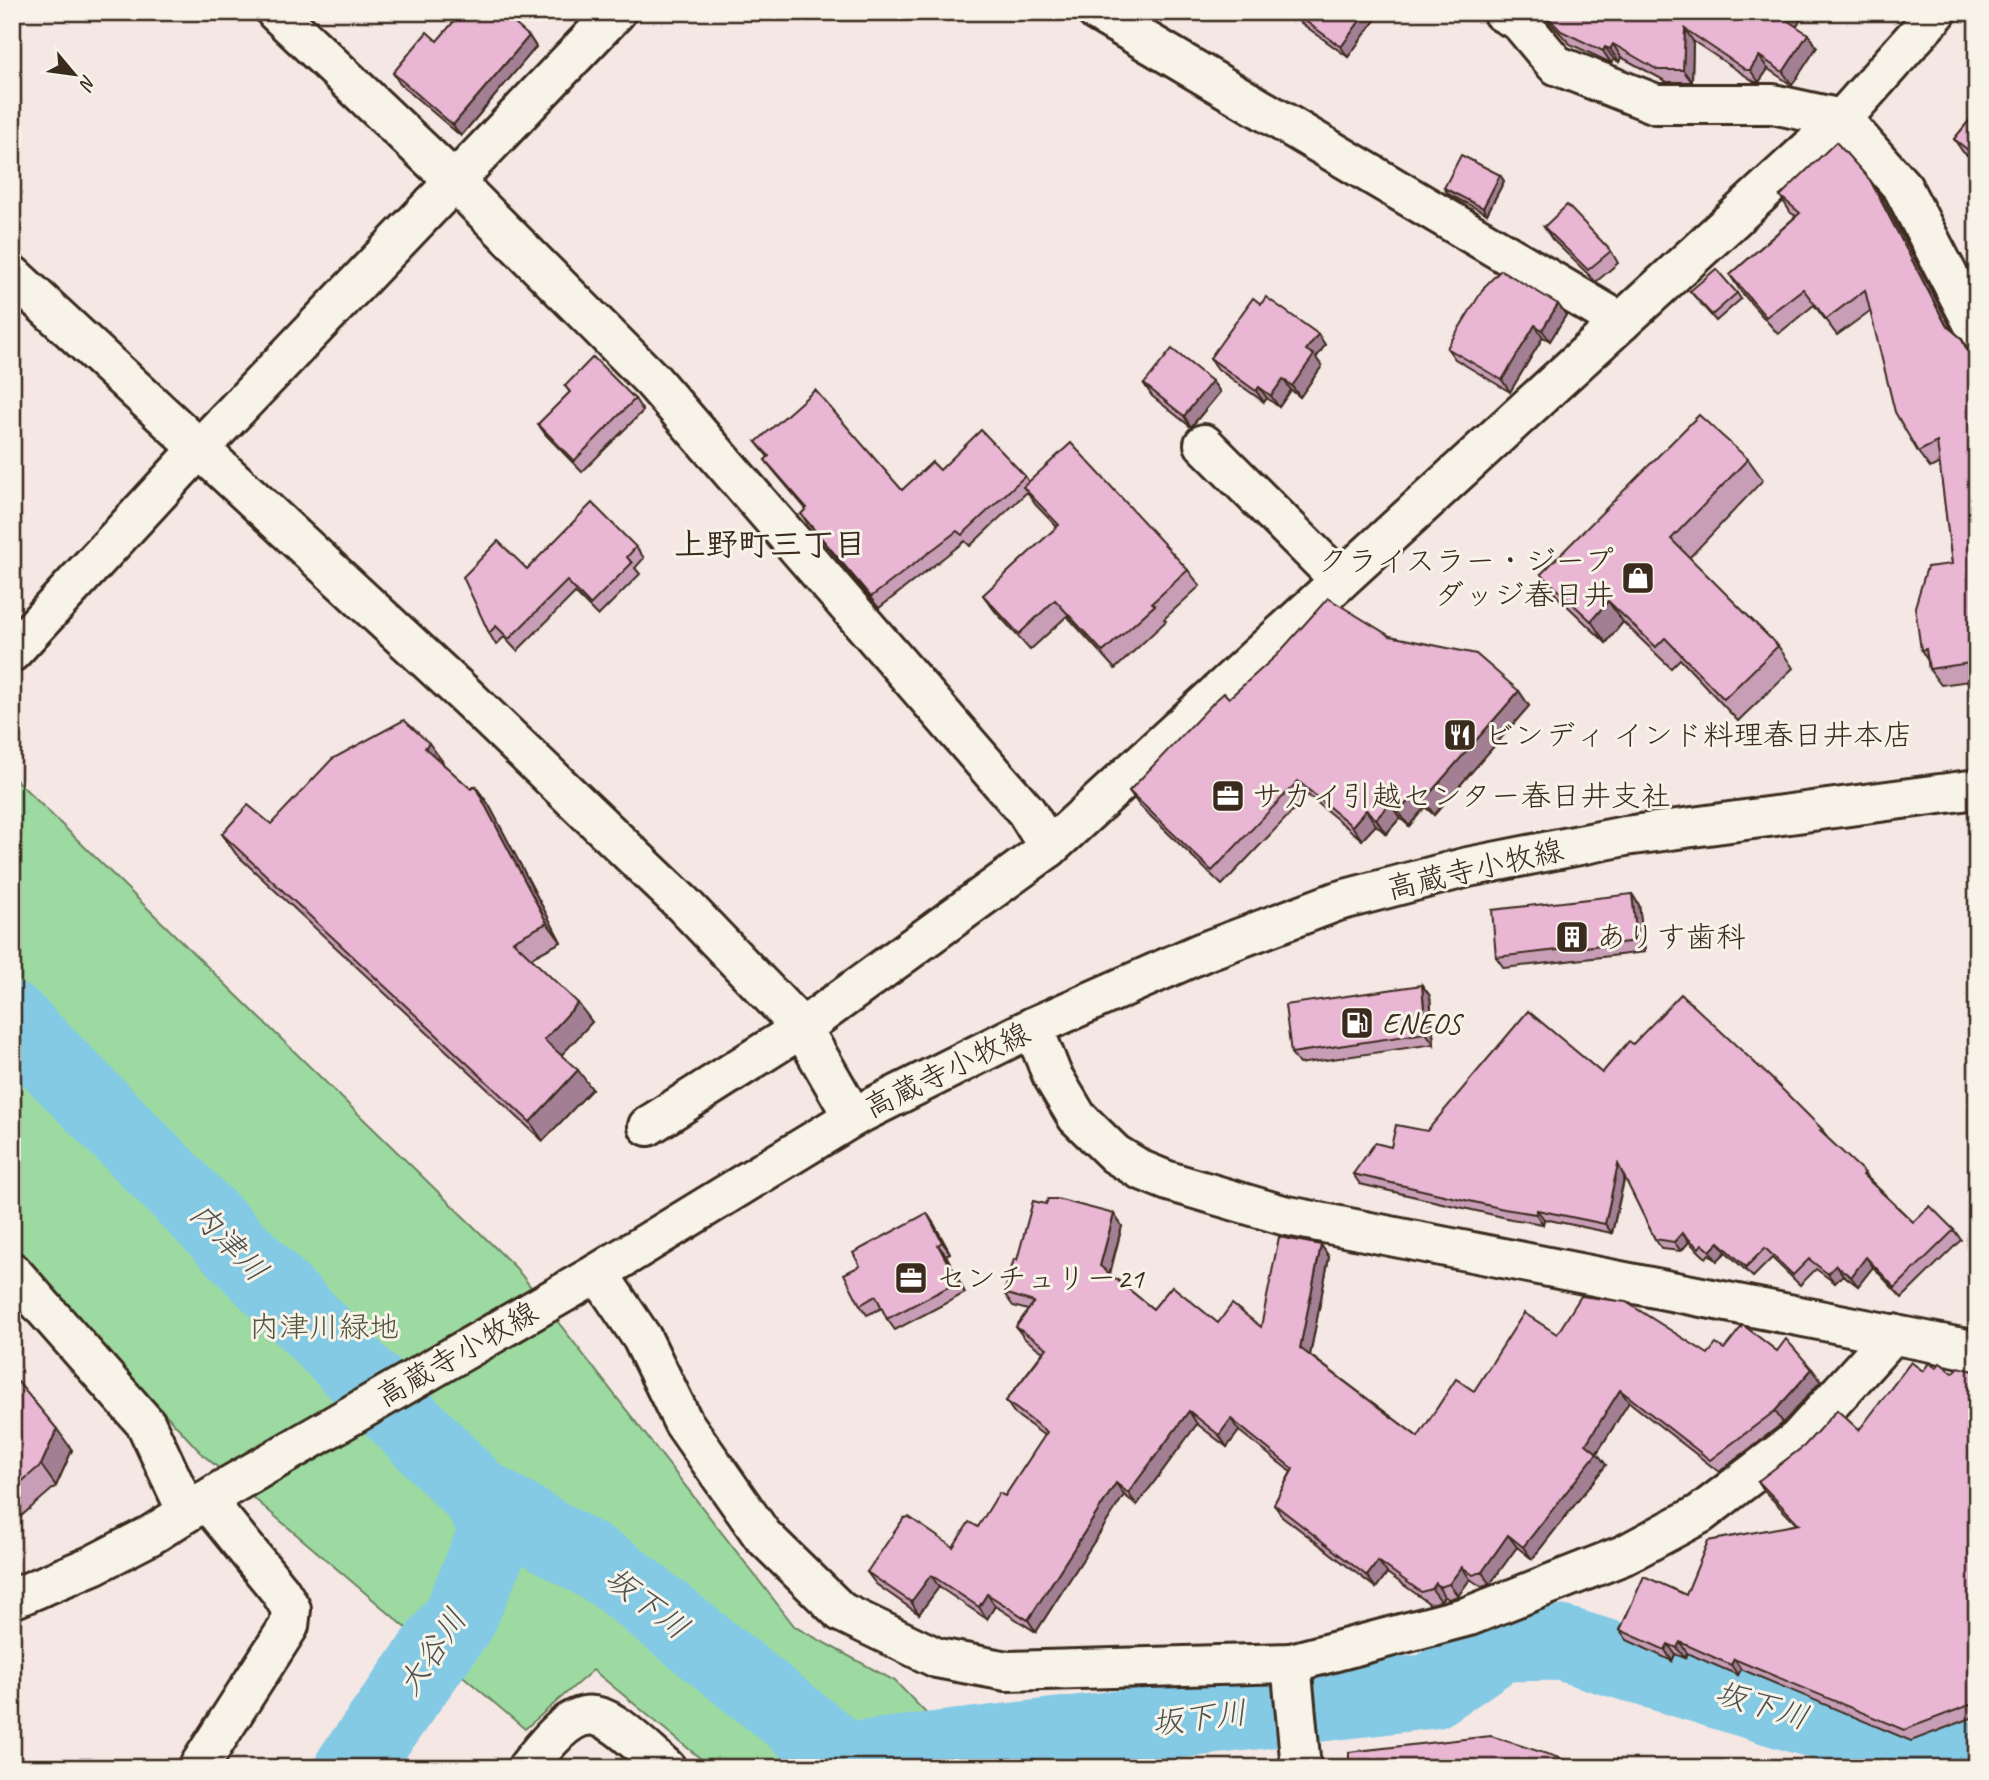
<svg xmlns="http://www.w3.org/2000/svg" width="1989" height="1780" font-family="Caveat,'Klee One',sans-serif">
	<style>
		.green { fill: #9cdaa2; stroke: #6c8260; stroke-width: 2 }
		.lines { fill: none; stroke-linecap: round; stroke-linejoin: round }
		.stream { stroke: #678a95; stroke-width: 12 }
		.river { stroke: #84cae5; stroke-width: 75 }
		.minor-casing { stroke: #3b2a1e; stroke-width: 44 }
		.tertiary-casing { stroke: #3b2a1e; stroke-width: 44 }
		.secondary-casing { stroke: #3b2a1e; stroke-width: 44 }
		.minor { stroke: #f7f3e8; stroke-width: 38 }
		.tertiary { stroke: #f7f3e8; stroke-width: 38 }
		.secondary { stroke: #f7f3e8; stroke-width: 38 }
		.wall { fill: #c89db6; stroke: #3b2a1e; stroke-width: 2 }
		.shaded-wall { fill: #a37f94; stroke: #3b2a1e; stroke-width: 2 }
		.building { fill: #e9b6d4; stroke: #3b2a1e; stroke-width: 2 }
		.labels { text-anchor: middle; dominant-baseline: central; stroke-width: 6; stroke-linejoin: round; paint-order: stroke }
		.poi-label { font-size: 30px; fill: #3b2a1e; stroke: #f7f3e8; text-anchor: start }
		.street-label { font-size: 30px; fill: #3b2a1e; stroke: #f7f3e8 }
		.park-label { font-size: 30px; fill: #53563f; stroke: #f7f3e8 }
		.neighbourhood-label { font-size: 32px; font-weight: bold; fill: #3b2a1e; stroke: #f7f3e8 }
		.water-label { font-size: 32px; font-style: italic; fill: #4d5250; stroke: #f7f3e8 }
	</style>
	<rect width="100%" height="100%" fill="#f4e7e4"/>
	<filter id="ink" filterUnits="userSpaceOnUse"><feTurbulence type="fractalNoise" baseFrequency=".0143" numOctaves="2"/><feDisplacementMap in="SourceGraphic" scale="14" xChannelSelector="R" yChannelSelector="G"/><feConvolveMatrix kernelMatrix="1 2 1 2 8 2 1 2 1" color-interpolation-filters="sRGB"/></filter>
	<g filter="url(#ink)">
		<path class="green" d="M12 776 516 1268 795 1627 895 1681 979 1768H712L593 1670 525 1729 202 1454 12 1246Z"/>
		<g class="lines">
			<path class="stream" d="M1561 1643 1576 1623"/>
			<g class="river">
				<path d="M12 1020 478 1495 498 1528 460 1617 352 1768"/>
				<path d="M478 1495 611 1572 846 1760 1432 1691 1501 1644 1561 1643 1937 1758 1977 1759"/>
			</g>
			<defs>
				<g id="minor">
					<path d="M276 12 455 182 653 381 1026 811 1049 848"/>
					<path d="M1097 12 1621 322"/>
					<path d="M1502 12 1520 22 1556 65 1656 104H1773L1842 119 1903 188 1977 331"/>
					<path d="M12 275 467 697 683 904 802 1028 853 1117"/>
					<path d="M1204 444 1340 580"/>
					<path d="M12 652 199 449 616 12"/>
					<path d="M648 1126 802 1028 1049 848 1842 119 1937 12"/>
					<path d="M12 1272 146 1424 187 1512"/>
					<path d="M598 1273 642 1338 683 1422 762 1535 841 1612 937 1658 1007 1671 1291 1663 1469 1616 1624 1555 1700 1514 1798 1439 1893 1334"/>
					<path d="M1291 1663 1301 1768"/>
					<path d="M198 1768 289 1626 291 1609 280 1591 206 1500"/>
					<path d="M527 1768C588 1688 599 1709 666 1768"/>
				</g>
				<path id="tertiary" d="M1033 1027 1052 1075 1077 1117 1115 1154 1141 1170 1168 1181 1283 1215 1977 1351"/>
				<path id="secondary" d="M12 1599 93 1565 151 1535 224 1489 598 1273 853 1117 1033 1027 1203 952 1338 901 1468 867 1625 836 1977 789"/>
			</defs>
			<use href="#minor" class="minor-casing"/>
			<use href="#tertiary" class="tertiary-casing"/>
			<use href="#secondary" class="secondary-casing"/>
			<use href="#minor" class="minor"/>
			<use href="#tertiary" class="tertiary"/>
			<use href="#secondary" class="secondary"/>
		</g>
		<g class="wall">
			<path d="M1286 12H1381L1348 57Z"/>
			<path d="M1540 12H1805L1796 27 1817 47 1792 85 1768 69 1759 82H1755L1693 41 1692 82H1667L1621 57 1619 62 1614 59 1611 63 1570 44Z"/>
			<path d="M529 36 536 47 461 136 400 84 393 73 437 41Z"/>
			<path d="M1977 111V163L1963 152 1954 139Z"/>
			<path d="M1500 175 1504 181 1487 214 1448 194 1444 188Z"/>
			<path d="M1870 180 1881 196 1952 330 1961 338 1972 355 1977 364V680L1941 685 1929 669 1928 661 1921 650 1952 564 1940 463 1930 468 1918 452 1870 311 1837 335 1814 305 1778 334 1741 292 1730 275 1796 216 1791 213 1780 196Z"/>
			<path d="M1544 227 1611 251 1618 263 1596 282 1552 239Z"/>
			<path d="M1690 291 1737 293 1741 299 1716 321Z"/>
			<path d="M1261 304 1318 334 1325 345 1316 358 1322 366 1300 397 1291 390 1279 407 1267 398 1264 402 1218 369 1210 358Z"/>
			<path d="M1566 315 1550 341 1543 337 1510 392 1455 359 1447 348Z"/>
			<path d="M1212 381 1220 392 1191 427 1152 396 1144 384Z"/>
			<path d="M565 386 635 399 643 411 582 472 546 435 538 424 570 392Z"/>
			<path d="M756 442 902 490 940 470 1025 476 1029 482 1188 570 1200 586 1164 619 1166 621 1115 669 1067 616 1030 650 995 611 983 595 1057 527 1035 504 1027 492 970 546 965 541 879 608 808 524 801 514 806 509 773 470 765 460 768 457Z"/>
			<path d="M1748 459 1763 480 1689 558 1778 646 1793 668 1738 721 1680 659 1671 668 1623 622 1606 643 1556 595 1541 574Z"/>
			<path d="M636 547 644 558 635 568 640 574 598 616 575 593 517 651 504 637 496 645 489 633 527 569Z"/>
			<path d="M1390 636 1519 691 1529 706 1434 815 1425 807 1409 826 1400 818 1386 834 1376 825 1362 840 1308 795 1222 885 1139 805 1129 791 1229 698Z"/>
			<path d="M443 762 442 763 471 789 475 786 489 805 561 942 531 958 592 1022 561 1055 592 1089 543 1141 236 854 222 834 271 824Z"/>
			<path d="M1632 894 1639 905 1645 952 1504 968 1496 957Z"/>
			<path d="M1422 985 1430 996 1434 1044 1299 1064 1291 1053Z"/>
			<path d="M1633 1044 1822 1129 1828 1139 1913 1222 1954 1230 1961 1240 1902 1298 1873 1267 1858 1286 1843 1275 1835 1283 1816 1269 1800 1285 1772 1258 1753 1277 1726 1252 1717 1261 1709 1254 1706 1258 1689 1242 1681 1251 1662 1249 1655 1239 1625 1177 1612 1233 1544 1219 1543 1224 1511 1219 1360 1184 1353 1174 1391 1147 1427 1131 1602 1073Z"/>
			<path d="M1046 1204 1122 1226 1110 1274 1153 1309 1218 1323 1261 1327 1321 1245 1329 1257 1310 1355 1418 1437 1474 1391 1557 1334 1708 1354 1724 1349 1777 1351 1812 1369 1821 1381 1783 1423 1719 1472 1629 1402 1597 1453 1606 1465 1532 1559 1517 1547 1490 1584 1482 1587 1470 1579 1458 1596 1449 1599 1444 1596 1441 1601 1430 1604 1387 1573 1376 1588 1282 1516 1274 1504 1291 1472 1239 1431 1227 1447 1197 1424 1137 1505 1124 1495 1036 1632 995 1606 987 1619 939 1587 919 1614 876 1584 867 1572 953 1547 978 1527 1005 1496 1045 1436 1015 1414 1006 1401 1043 1352 1025 1339 1016 1327 1028 1310 1013 1306 1004 1293 1017 1260Z"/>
			<path d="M934 1224 950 1253 946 1255 965 1293 895 1330 887 1319 882 1308 867 1315 860 1305Z"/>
			<path d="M1936 1368 1953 1373 1977 1372V1716L1911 1741 1741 1669 1738 1675 1687 1653 1685 1658 1675 1654 1672 1661 1627 1640 1620 1630 1686 1595 1797 1525 1765 1492 1758 1481 1859 1430 1923 1371Z"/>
			<path d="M12 1375 72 1450 56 1486 12 1524Z"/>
		</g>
		<g class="shaded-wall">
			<path d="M1366 12H1381L1348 57 1341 47Z"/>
			<path d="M1789 12H1805L1794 31 1785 19Z"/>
			<path d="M1685 29 1693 41 1692 82 1683 70Z"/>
			<path d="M1808 34 1817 47 1792 85 1783 72Z"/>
			<path d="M529 36 536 47 461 136 453 125Z"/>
			<path d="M1613 44 1621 57 1619 62 1610 49Z"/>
			<path d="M1605 47 1614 59 1611 63 1603 51Z"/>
			<path d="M1759 56 1768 69 1759 82 1750 70Z"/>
			<path d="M1500 175 1504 181 1487 214 1483 208Z"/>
			<path d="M1870 180 1881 196 1958 341 1946 325Z"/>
			<path d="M1558 304 1566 315 1550 341 1542 330Z"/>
			<path d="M1535 325 1543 337 1510 392 1502 380Z"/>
			<path d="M1318 334 1325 345 1316 358 1322 366 1300 397 1292 386 1306 350Z"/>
			<path d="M1961 338 1972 355 1977 364V370Z"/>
			<path d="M1283 379 1291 390 1279 407 1271 396Z"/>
			<path d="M1212 381 1220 392 1191 427 1184 416Z"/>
			<path d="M1259 387 1267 398 1264 402 1256 391Z"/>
			<path d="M1608 601 1623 622 1606 643 1591 621Z"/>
			<path d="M1519 691 1529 706 1434 815 1424 800Z"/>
			<path d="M429 743 443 762 439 767 425 748Z"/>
			<path d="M475 786 489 805 561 942 547 923Z"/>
			<path d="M1415 793 1425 807 1409 826 1399 812Z"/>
			<path d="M1390 804 1400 818 1386 834 1376 819Z"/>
			<path d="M1366 810 1376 825 1362 840 1352 826Z"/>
			<path d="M1632 894 1639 905 1645 952 1637 941Z"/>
			<path d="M1422 985 1430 996 1434 1044 1426 1033Z"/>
			<path d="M578 1003 592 1022 558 1059 544 1040Z"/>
			<path d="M578 1070 592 1089 543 1141 530 1122Z"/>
			<path d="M1618 1164 1625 1174 1612 1233 1605 1224Z"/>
			<path d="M1537 1210 1544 1219 1543 1224 1536 1214Z"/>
			<path d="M927 1213 934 1224 950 1253 942 1242Z"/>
			<path d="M1114 1214 1122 1226 1108 1278 1100 1266Z"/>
			<path d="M1682 1233 1689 1242 1681 1251 1674 1242Z"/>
			<path d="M1719 1242 1726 1252 1717 1261 1710 1251Z"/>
			<path d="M938 1245 946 1255 965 1293 958 1282Z"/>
			<path d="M1321 1245 1329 1257 1309 1360 1300 1348Z"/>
			<path d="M1866 1257 1873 1267 1858 1286 1851 1277Z"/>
			<path d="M1836 1265 1843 1275 1835 1283 1828 1274Z"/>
			<path d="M1812 1369 1821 1381 1783 1423 1775 1411Z"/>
			<path d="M1620 1390 1629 1402 1595 1456 1586 1444Z"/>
			<path d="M1189 1411 1197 1424 1137 1505 1128 1493Z"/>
			<path d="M1231 1419 1239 1431 1227 1447 1219 1435Z"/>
			<path d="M57 1429 72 1450 56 1486 41 1465Z"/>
			<path d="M1597 1453 1606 1465 1532 1559 1523 1547Z"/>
			<path d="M1116 1483 1124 1495 1036 1632 1028 1620Z"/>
			<path d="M1508 1535 1517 1547 1490 1584 1482 1572Z"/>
			<path d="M1378 1561 1387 1573 1376 1588 1367 1576Z"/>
			<path d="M1462 1567 1470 1579 1458 1596 1449 1584Z"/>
			<path d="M931 1575 939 1587 919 1614 911 1602Z"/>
			<path d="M1436 1583 1444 1596 1441 1601 1432 1589Z"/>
			<path d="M987 1594 995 1606 987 1619 979 1607Z"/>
			<path d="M1680 1642 1687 1653 1685 1658 1677 1648Z"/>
			<path d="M1668 1644 1675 1654 1672 1661 1665 1650Z"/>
			<path d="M1734 1659 1741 1669 1738 1675 1731 1665Z"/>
		</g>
		<g class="building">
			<path d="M462 12H501L529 36 453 125 393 73 427 32 437 41Z"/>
			<path d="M1293 12H1366L1341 47Z"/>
			<path d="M1543 12H1789L1785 19 1808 34 1783 72 1759 56 1750 70H1746L1685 29 1683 70H1658L1613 44 1610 49 1605 47 1603 51 1561 31Z"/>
			<path d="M1977 111V157L1954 139Z"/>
			<path d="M1836 142 1870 180 1946 325 1961 338 1977 370V662L1929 669 1926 649 1921 650 1915 607 1927 567 1952 564 1937 442 1918 452 1895 412 1865 290 1826 319 1803 289 1766 317 1730 275 1800 213 1780 196Z"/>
			<path d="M1461 155 1500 175 1483 208 1444 188Z"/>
			<path d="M1567 205 1611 251 1588 270 1544 227Z"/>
			<path d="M1716 269 1737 293 1712 315 1690 291Z"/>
			<path d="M1501 270 1558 304 1542 330 1535 325 1502 380 1447 348 1485 286Z"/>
			<path d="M1266 297 1318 334 1306 350 1314 355 1292 386 1283 379 1271 396 1259 387 1256 391 1210 358 1253 298 1261 304Z"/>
			<path d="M1172 349 1212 381 1184 416 1144 384Z"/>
			<path d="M593 357 635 399 574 461 538 424 570 392 565 386Z"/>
			<path d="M815 390 902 490 932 462 940 470 981 430 1025 476 962 535 957 531 871 597 801 514 807 508 765 460 769 456 756 442Z"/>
			<path d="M1699 415 1748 459 1671 539 1778 646 1724 699 1665 638 1656 647 1608 601 1591 621 1541 574Z"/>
			<path d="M1071 443 1188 570 1152 603 1155 605 1103 652 1055 600 1019 634 983 595 1059 525 1023 487Z"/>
			<path d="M592 503 636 547 627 557 632 563 590 605 567 581 509 639 496 626 489 633 463 577 498 541 527 569Z"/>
			<path d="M1328 598 1390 636 1476 654 1519 691 1424 800 1415 793 1399 812 1390 804 1376 819 1366 810 1352 826 1298 781 1212 871 1129 791 1214 702 1224 693 1229 698 1277 655Z"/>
			<path d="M404 720 429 743 425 748 471 789 475 786 547 923 513 941 578 1003 544 1040 578 1070 530 1122 222 834 248 805 271 824 332 759Z"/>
			<path d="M1632 894 1637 941 1496 957 1492 910Z"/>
			<path d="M1422 985 1426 1033 1291 1053 1285 1005Z"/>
			<path d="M1681 994 1770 1077 1822 1129 1820 1131 1865 1173 1863 1175 1913 1222 1930 1206 1954 1230 1895 1288 1866 1257 1851 1277 1836 1265 1828 1274 1809 1259 1793 1275 1765 1248 1746 1267 1719 1242 1710 1251 1702 1244 1699 1248 1682 1233 1674 1242 1655 1239 1618 1164 1605 1224 1537 1210 1536 1214 1504 1209 1353 1174 1375 1143 1391 1147 1396 1125 1427 1131 1528 1011 1602 1073 1629 1041 1633 1044Z"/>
			<path d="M1048 1199H1057L1114 1214 1100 1266 1153 1309 1172 1286 1218 1323 1232 1304 1261 1327 1279 1237 1321 1245 1300 1348 1418 1437 1456 1379 1474 1391 1524 1313 1557 1334 1581 1296 1626 1302 1708 1354 1716 1344 1724 1349 1743 1325 1777 1351 1786 1339 1812 1369 1775 1411 1710 1460 1620 1390 1586 1444 1597 1453 1523 1547 1508 1535 1482 1572 1473 1575 1462 1567 1449 1584 1440 1587 1436 1583 1432 1589 1421 1592 1378 1561 1367 1576 1274 1504 1293 1469 1231 1419 1219 1435 1189 1411 1128 1493 1116 1483 1028 1620 987 1594 979 1607 931 1575 911 1602 867 1572 904 1518 909 1517 953 1547 969 1522 978 1527 999 1493 1005 1496 1047 1432 1006 1401 1047 1348 1016 1327 1034 1302 1004 1293 1014 1259 1017 1260 1033 1201 1046 1204Z"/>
			<path d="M927 1213 942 1242 938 1245 958 1282 887 1319 876 1296 860 1305 844 1274 860 1266 853 1253Z"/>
			<path d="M1911 1362 1923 1371 1929 1363 1936 1368 1940 1363 1953 1373 1959 1367 1977 1372V1398L1974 1401 1977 1404V1708L1975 1703 1904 1730 1734 1659 1731 1665 1680 1642 1677 1648 1668 1644 1665 1650 1620 1630 1644 1576 1686 1595 1708 1541 1799 1524 1758 1481 1804 1446 1837 1410 1859 1430Z"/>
			<path d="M12 1375 57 1429 41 1465 12 1490Z"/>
			<path d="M1491 1736 1587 1767 1586 1768H1349V1752Z"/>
			<path d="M1271 1760 1272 1768H1220Z"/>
		</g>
	</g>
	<defs>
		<symbol id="shop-square" viewBox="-11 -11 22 22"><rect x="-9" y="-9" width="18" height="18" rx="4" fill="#3b2a1e" stroke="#f7f3e8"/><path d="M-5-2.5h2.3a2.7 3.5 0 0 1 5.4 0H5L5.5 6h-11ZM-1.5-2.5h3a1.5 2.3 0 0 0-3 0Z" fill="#fff"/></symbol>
		<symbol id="restaurant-square" viewBox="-11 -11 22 22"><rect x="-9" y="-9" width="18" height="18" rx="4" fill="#3b2a1e" stroke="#f7f3e8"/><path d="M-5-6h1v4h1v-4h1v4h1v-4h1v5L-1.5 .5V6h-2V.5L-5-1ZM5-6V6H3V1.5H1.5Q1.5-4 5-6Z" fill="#fff"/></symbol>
		<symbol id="office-square" viewBox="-11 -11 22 22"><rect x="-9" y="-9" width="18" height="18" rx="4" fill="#3b2a1e" stroke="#f7f3e8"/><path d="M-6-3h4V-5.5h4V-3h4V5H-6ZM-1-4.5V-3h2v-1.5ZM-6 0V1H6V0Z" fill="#fff"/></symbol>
		<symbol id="building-square" viewBox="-11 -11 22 22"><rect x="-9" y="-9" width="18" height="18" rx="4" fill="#3b2a1e" stroke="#f7f3e8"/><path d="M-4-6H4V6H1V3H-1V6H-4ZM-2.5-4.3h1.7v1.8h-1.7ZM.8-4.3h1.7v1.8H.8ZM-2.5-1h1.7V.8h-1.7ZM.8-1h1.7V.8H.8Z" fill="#fff"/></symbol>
		<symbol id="fuel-square" viewBox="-11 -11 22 22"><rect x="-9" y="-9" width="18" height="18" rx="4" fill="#3b2a1e" stroke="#f7f3e8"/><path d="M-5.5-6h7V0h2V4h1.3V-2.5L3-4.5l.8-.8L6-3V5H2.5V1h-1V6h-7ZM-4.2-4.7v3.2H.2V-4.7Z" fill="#fff"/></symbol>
	</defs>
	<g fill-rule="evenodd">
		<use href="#shop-square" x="1619" y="559" width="38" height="38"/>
		<use href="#restaurant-square" x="1441" y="716" width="38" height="38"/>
		<use href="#office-square" x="1209" y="777" width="38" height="38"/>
		<use href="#building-square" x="1553" y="918" width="38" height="38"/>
		<use href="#fuel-square" x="1338" y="1004" width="38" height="38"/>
		<use href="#office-square" x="892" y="1259" width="38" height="38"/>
	</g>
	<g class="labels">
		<g class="poi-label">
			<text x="1614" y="561" text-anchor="end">クライスラー・ジープ<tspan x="1614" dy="34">ダッジ春日井</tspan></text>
			<text x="1484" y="735">ビンディ インド料理春日井本店</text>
			<text x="1252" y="796">サカイ引越センター春日井支社</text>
			<text x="1596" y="937">ありす歯科</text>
			<text x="1382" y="1023">ENEOS</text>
			<text x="936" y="1278">センチュリー21</text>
		</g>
		<g class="street-label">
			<text transform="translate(1475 869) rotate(-13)">高蔵寺小牧線</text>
			<text transform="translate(947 1070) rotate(-26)">高蔵寺小牧線</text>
			<text transform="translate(457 1354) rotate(-30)">高蔵寺小牧線</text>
		</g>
		<g class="park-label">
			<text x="324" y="1327">内津川緑地</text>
		</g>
		<g class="neighbourhood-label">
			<text x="770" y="544">上野町三丁目</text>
		</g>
		<g class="water-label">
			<text transform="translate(229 1242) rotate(46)">内津川</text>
			<text transform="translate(647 1603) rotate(38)">坂下川</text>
			<text transform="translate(432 1652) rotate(-56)">大谷川</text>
			<text transform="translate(1762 1705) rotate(17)">坂下川</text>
			<text transform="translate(1199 1718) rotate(-7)">坂下川</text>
		</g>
	</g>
	<rect width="1989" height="1780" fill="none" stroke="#f7f3e8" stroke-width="42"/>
	<rect x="21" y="21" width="1947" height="1738" fill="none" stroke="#3b2a1e" stroke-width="2.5" filter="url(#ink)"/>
	<g transform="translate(74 74) rotate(119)" stroke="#f7f3e8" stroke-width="5" paint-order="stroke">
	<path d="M0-5L12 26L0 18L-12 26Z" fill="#3b2a1e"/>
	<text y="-10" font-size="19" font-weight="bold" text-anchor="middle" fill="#3b2a1e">N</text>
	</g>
</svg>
